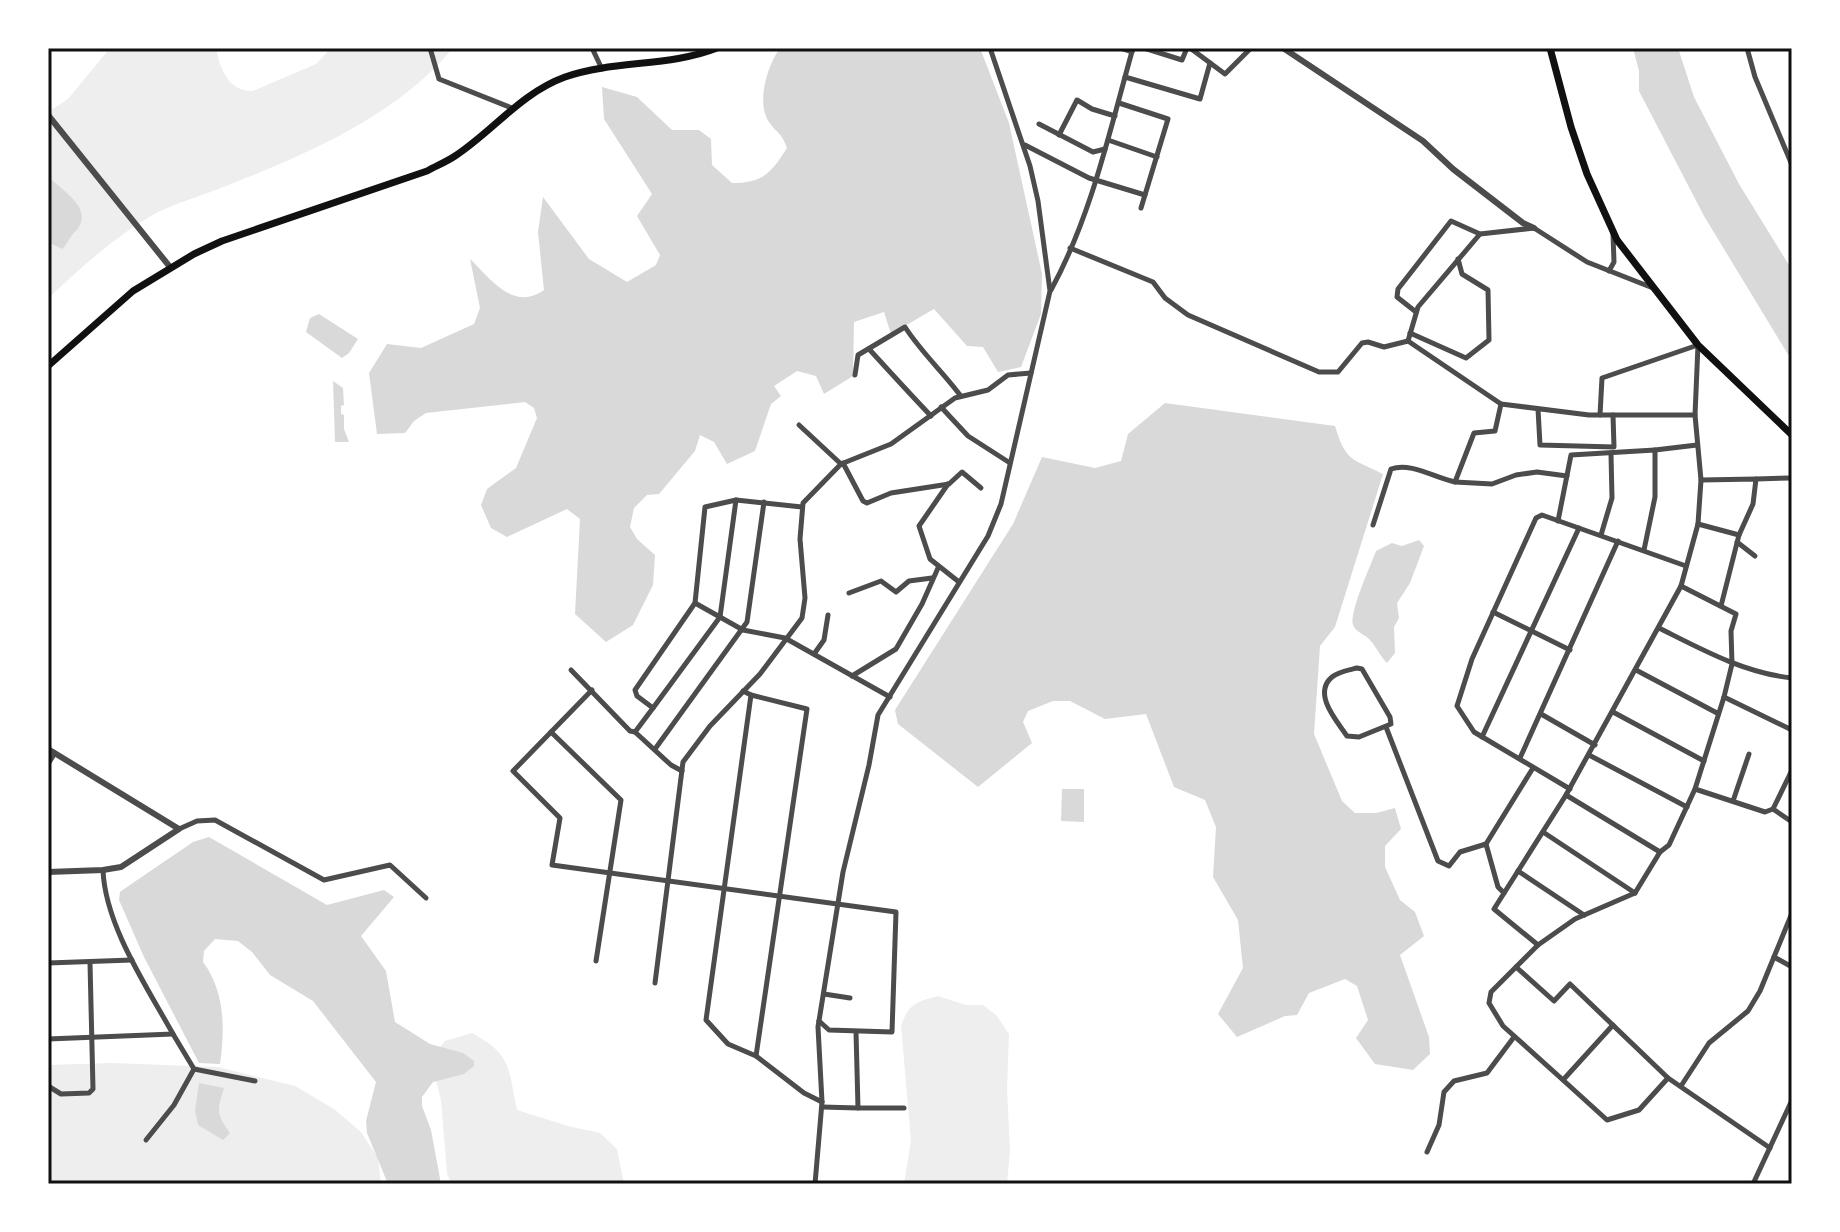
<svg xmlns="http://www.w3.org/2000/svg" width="1840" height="1232" font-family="Figtree,sans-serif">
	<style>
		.green { fill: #eee }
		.water { fill: #d9d9d9 }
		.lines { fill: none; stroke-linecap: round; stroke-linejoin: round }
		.minor { stroke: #4c4c4c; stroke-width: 5 }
		.tertiary { stroke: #4c4c4c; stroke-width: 6 }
		.primary { stroke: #111; stroke-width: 7 }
		.neatline { fill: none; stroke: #111; stroke-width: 3 }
	</style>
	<rect width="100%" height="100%" fill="#fff"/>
	<g class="green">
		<path d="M110 48H216C220 69 229 92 253 91L316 64 331 48H453C397 116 305 155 226 186 204 195 179 202 158 212 122 231 76 271 48 299V112L68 99Z"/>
		<path d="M938 996 966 1005H983L996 1015 1009 1034 1007 1089 1010 1150 1007 1184H904L911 1141 901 1025C910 1003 916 1002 938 996Z"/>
		<path d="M472 1033C513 1055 508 1069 517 1110L568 1126 600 1133 617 1149 624 1184H451L447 1173 441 1100 431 1062 435 1053 445 1041Z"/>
		<path d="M112 1063 218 1067 295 1086 334 1109 361 1132 378 1158 381 1184H48V1065Z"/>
	</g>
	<g class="water">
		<path d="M780 48H980L1009 123 1042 274 1041 314 1021 367 998 372 983 347 967 346 934 309 891 334 884 312 854 322 853 376 824 394 816 376 797 371 774 386 781 396 771 404 755 451 727 464 714 442 700 435 695 451 659 494 647 495 634 508 630 527 637 539 655 555 653 585 633 625 606 642 575 614 580 519 567 509 507 537 491 528 481 505 487 489 516 468 537 418 534 408 525 402 426 413 414 421 405 433 377 434 369 373 387 344 421 348 474 324 480 308 470 259C491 279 513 312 544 290L538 232 543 197 589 259 627 282 656 265 660 255 637 216 652 194 604 119 602 87 637 97 672 130H699L711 139 712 165 732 183C763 183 771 173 787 148 781 131 777 134 769 122 756 103 767 66 780 48Z"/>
		<path d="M1633 48H1678L1694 97 1739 184 1792 270V361L1704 216 1639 91V71Z"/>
		<path d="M51 179C67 194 97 212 73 234 68 239 68 244 62 249L48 242V180Z"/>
		<path d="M319 314 358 339 349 353 342 358 306 332 310 318Z"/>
		<path d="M333 381 343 388 344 405 341 406V414L344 415V429L349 442H335Z"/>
		<path d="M1165 403 1335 426C1346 462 1351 458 1383 474L1335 627 1320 646 1314 734 1342 801 1355 813H1376L1395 808 1401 829 1385 846V867L1400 900 1415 912 1424 936 1400 955 1429 1037 1430 1054 1413 1070 1375 1064 1356 1038 1368 1020 1357 986 1345 979 1309 993 1297 1015 1285 1016 1237 1037 1218 1014 1243 968 1238 920 1213 877 1216 827 1205 800 1174 787 1146 714 1105 719 1070 701H1053L1028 711 1023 722 1032 743 978 787 898 724 895 710 1013 524 1042 457 1095 468 1121 461 1128 434Z"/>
		<path d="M1419 540 1424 546 1410 583 1397 603 1399 618 1394 627 1395 653 1387 663C1379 655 1375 644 1368 638 1363 634 1355 631 1353 625 1349 612 1371 565 1376 551L1392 543 1402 546Z"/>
		<path d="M1062 789H1084V822L1061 821Z"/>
		<path d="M209 837 327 905 384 890 394 897 361 936 386 971 395 1022 430 1044 463 1053 474 1061V1066L464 1074 433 1082 422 1097V1106L431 1130 441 1184H388L367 1133 366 1121 376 1082 313 1001 270 975 252 952 238 941 215 939 204 951 203 962C225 991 225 1029 220 1064L199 1063 144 957 119 900 120 892 124 889 193 842Z"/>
		<path d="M199 1083 224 1088C217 1110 216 1114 230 1133L223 1140 198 1125 195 1110Z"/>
	</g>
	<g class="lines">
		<g class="minor">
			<path d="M430 48 439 79 512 108"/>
			<path d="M592 48 602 69"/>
			<path d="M1120 48 1132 52"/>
			<path d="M1144 48 1182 60 1187 48"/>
			<path d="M1190 48 1225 74 1251 48"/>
			<path d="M1747 48 1755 77 1792 165"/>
			<path d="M1125 77 1200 99 1210 63"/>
			<path d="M1119 103 1168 119 1141 208"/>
			<path d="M1039 124 1093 152 1105 149"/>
			<path d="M1059 135 1077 100 1092 109 1115 116"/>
			<path d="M1108 140 1157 157"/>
			<path d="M1025 145 1089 178 1145 195"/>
			<path d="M1070 248 1153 282 1165 298 1188 315 1319 372H1338L1362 343 1368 342 1384 347 1408 341 1501 404 1589 415H1695"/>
			<path d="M1609 271 1614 262 1613 234"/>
			<path d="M1051 290C1092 215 1110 129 1133 48"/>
			<path d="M1416 312 1397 297 1398 289 1451 221 1480 234"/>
			<path d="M1410 333 1466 358 1489 340 1488 290 1462 274 1458 259"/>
			<path d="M1408 341 1418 307 1480 234 1534 228 1587 262 1653 288"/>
			<path d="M869 349C890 372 910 394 931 416"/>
			<path d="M855 375 858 355 905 327C921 352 943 372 960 395"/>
			<path d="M1501 404 1495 431 1474 433 1455 482 1492 484 1516 475 1537 472 1567 476"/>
			<path d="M941 407 968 436 1010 463"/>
			<path d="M1538 409 1540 445 1614 447 1613 415"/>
			<path d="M799 425 841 464"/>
			<path d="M1655 450 1697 445"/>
			<path d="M843 463 863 501 867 503 891 493 949 484 962 472 981 488"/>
			<path d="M1756 479 1791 478"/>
			<path d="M1701 480 1756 479 1753 504 1739 535"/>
			<path d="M948 484 919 526 930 559 959 582"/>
			<path d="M1558 521 1571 455 1655 450V497L1644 550"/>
			<path d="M1698 524 1739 535 1721 606"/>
			<path d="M1373 525 1391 469C1411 462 1435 478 1455 482"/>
			<path d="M1601 535 1612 498 1611 454"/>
			<path d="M1737 542 1755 556"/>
			<path d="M1681 586 1736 614 1731 631 1732 664 1724 697 1695 789 1669 845 1660 852 1635 893 1575 919 1538 945 1516 967 1554 1001 1570 984 1668 1078 1770 1148"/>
			<path d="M849 593 881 581 896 592 909 581 932 578"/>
			<path d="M695 603 743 630 785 638 890 697"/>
			<path d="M1493 612 1570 650"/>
			<path d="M1659 628C1701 649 1744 673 1792 678"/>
			<path d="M814 654 824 640 828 615"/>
			<path d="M1357 668 1362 669 1390 717 1391 724 1359 737 1347 736C1337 721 1312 694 1332 677 1338 672 1349 670 1357 668Z"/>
			<path d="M571 670 630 731 635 732"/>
			<path d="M1636 670 1717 713"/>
			<path d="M852 676 896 649 922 604 938 568"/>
			<path d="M592 690 513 771 560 818 552 865 896 912 892 1032 829 1030 819 1021"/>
			<path d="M743 691 751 695 807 709 756 1056"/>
			<path d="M751 695 706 1020 728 1044 756 1056 804 1093 822 1102"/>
			<path d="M1724 697 1792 730"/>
			<path d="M653 708 720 617 736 500"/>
			<path d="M1613 712 1704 761"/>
			<path d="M1541 714 1595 745"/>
			<path d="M1386 727 1438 861 1449 866 1460 852 1486 844 1498 887 1504 893"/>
			<path d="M551 732 621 800 596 961"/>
			<path d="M1482 737 1579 528"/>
			<path d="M655 749 747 622 764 502"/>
			<path d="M1589 755 1687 807"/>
			<path d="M1520 758 1618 541"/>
			<path d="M48 764 55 753"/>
			<path d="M682 771 671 765 635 732 653 708 637 696 635 690 695 603 705 507 736 500 802 507"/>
			<path d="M1570 789 1474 732 1457 706 1472 659 1536 518 1542 515 1686 566"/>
			<path d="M1695 789 1765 812 1773 809 1792 770"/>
			<path d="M1566 795 1660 852"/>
			<path d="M1733 801 1749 754"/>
			<path d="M1773 809 1792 822"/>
			<path d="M179 829 197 821 215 820 324 880 390 865 426 898"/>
			<path d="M1543 832 1635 893"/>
			<path d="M1486 844 1533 768"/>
			<path d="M1518 871 1584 915"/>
			<path d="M1538 945 1494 909 1566 795 1681 586 1698 524 1701 480 1695 415 1698 345 1602 378 1600 415"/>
			<path d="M1774 957 1792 967"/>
			<path d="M48 963 132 960"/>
			<path d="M1516 967 1491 992 1489 1003 1503 1026 1563 1080 1613 1025"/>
			<path d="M655 983 683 762 710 726 760 674 802 618 805 598 800 539 803 503 841 464 891 444 955 398 988 390 1008 375 1031 373"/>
			<path d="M824 994 850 998"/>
			<path d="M856 1032 858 1108H904"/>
			<path d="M173 1034 194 1069 255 1081"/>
			<path d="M48 1039 173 1034C147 987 105 925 103 870"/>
			<path d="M1563 1080 1607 1120 1639 1110 1668 1078"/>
			<path d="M48 1086 61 1094 89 1093 93 1089 90 963"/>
			<path d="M1681 1086 1709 1043 1748 1011 1760 991 1792 913"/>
			<path d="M822 1107 858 1108"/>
			<path d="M146 1140 174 1105 194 1069"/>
			<path d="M1427 1152 1439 1125 1444 1092 1454 1081 1487 1073 1514 1037"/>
			<path d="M815 1184 822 1102 818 1027 843 872 869 765 878 715 988 536 1001 504 1050 291 1038 201 1030 166 990 48"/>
			<path d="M1753 1184 1792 1100"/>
		</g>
		<g class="tertiary">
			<path d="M1283 48 1423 141 1453 169 1523 223 1534 228"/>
			<path d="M48 115 170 267"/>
			<path d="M48 749 179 829 121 867 103 870 48 872"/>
		</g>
		<g class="primary">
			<path d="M1550 48 1571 127 1587 174 1617 240 1698 345 1792 435"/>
			<path d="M48 366 133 291 194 254 222 241 427 171C436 166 446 162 455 156 493 131 521 93 565 77 614 60 669 67 717 48"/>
		</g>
	</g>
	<rect width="1840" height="1232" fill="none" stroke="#ffffff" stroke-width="100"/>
	<rect x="50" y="50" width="1740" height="1132" class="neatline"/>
</svg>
